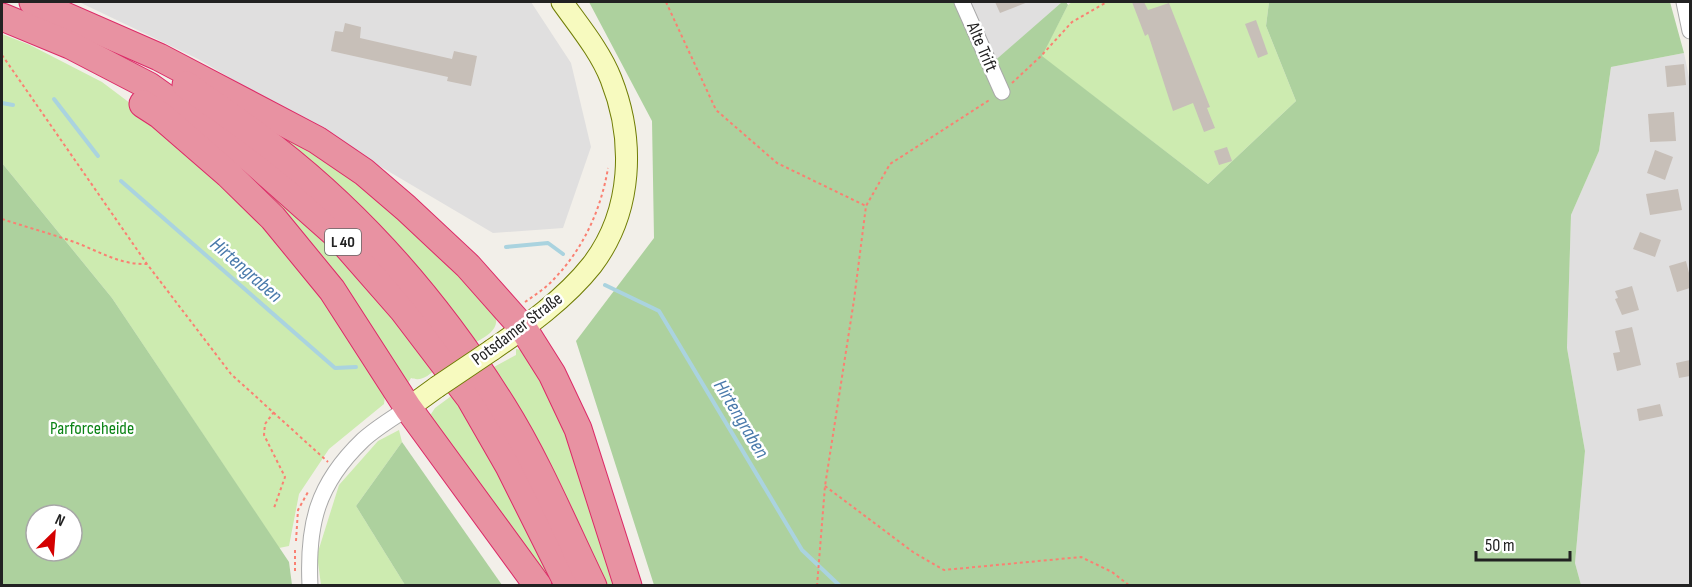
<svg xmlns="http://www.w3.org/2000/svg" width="1692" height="587" font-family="'Sofia Sans Condensed',sans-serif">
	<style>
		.residential { fill: #e0dfdf }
		.grass { fill: #cdebb0 }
		.forest { fill: #add19e; fill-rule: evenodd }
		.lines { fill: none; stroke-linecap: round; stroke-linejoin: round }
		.stream { stroke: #aad3df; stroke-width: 4 }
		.building { fill: #c7bfb8 }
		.street-casing { stroke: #a9a9a9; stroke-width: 17 }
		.secondary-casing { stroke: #707d05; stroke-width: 23 }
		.highway-casing { stroke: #dc2a67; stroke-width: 29 }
		.path { stroke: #fa8072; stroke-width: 2; stroke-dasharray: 3 3; stroke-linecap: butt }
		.street { stroke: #fff; stroke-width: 15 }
		.secondary { stroke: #f7fabf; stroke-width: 21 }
		.highway { stroke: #e892a2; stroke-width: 27 }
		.secondary-bridge-casing { stroke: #707d05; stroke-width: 23; stroke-linecap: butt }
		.secondary-bridge { stroke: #f7fabf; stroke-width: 21 }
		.labels { text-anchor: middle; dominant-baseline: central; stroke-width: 5; stroke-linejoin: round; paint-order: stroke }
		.shield { fill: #fff; stroke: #646464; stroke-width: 1.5 }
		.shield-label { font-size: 16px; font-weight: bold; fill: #222 }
		.street-label { font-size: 18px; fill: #222; stroke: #fff }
		.park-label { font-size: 18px; fill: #0c8416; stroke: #fff }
		.water-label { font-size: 20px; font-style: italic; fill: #4a7aab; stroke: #fff }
	</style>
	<rect width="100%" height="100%" fill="#f2efe9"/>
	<g class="residential">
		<path d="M79 2H531L571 63 591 147 563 228 493 233 198 59Z"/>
		<path d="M964 2H1062L991 65Z"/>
		<path d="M1684 53 1690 82V585H1581L1575 563 1585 451 1567 348 1571 215 1599 151 1611 67Z"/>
	</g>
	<g class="grass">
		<path d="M1072 2H1269L1266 26 1296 101 1208 184 1041 56 1068 5Z"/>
		<path d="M2 34 30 45 102 82 183 143 313 279 386 387 384 404 329 449 299 494 289 546 279 548 112 298 2 163Z"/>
		<path d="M223 96 272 120 439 244 496 318C498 331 485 337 475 343Z"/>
		<path d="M204 137 324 236 437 369C428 375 422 382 411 378L407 385Z"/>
		<path d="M516 349 522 350 558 397 622 585H607L562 489 492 368 516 355Z"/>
		<path d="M454 394 485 442 557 585H540L426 412 431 414 435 408Z"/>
		<path d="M399 430 402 442 356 506 405 585H321L317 555 339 485 378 441Z"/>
	</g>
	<g class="forest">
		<path d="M589 2H963L991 64 1062 2H1066L1068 5 1042 56 1208 184 1296 101 1266 26 1269 2H1670L1684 53 1611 67 1599 151 1571 215 1567 348 1585 451 1575 563 1581 585H654L576 341 654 238 652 121Z"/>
		<path d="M2 163 112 298 289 562 292 585H2ZM36 515H72V551H36Z"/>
		<path d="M402 442 502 585H405L356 506Z"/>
	</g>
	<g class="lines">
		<g class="stream">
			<path d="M54 99 98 156"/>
			<path d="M2 103 13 105"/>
			<path d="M121 181 335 368 356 367"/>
			<path d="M506 247 548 243 563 254"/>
			<path d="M605 285 659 311 802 550 840 586"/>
		</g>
	</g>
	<g class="building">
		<path d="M995 2H1028L1000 13Z"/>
		<path d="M1132 2H1144L1148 10 1169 3 1210 107 1207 108 1215 128 1204 132 1193 103 1173 111 1148 34 1145 36Z"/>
		<path d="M1256 20 1268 54 1258 58 1245 24Z"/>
		<path d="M345 23 361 27 360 38 452 59 454 51 477 56 471 86 447 81 448 77 331 51 335 31 343 32Z"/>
		<path d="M1684 64 1686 85 1667 87 1665 66Z"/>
		<path d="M1674 112 1676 141 1650 142 1648 114Z"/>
		<path d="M1227 147 1232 161 1219 165 1214 151Z"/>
		<path d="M1655 150 1673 157 1665 180 1647 173Z"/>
		<path d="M1678 189 1682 210 1650 215 1646 194Z"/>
		<path d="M1640 232 1661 240 1655 257 1633 249Z"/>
		<path d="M1686 261 1690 277V288L1677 292 1669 266Z"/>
		<path d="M1632 286 1639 310 1622 315 1615 299 1618 298 1615 291Z"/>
		<path d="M1632 327 1641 365 1617 371 1613 353 1620 352 1615 331Z"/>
		<path d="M1690 360V376L1679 378 1676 363Z"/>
		<path d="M1660 404 1663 416 1639 421 1637 409Z"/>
	</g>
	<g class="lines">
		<defs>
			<g id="street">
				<path d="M962 2 1002 92"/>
				<path d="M1684 2 1690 31"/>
				<path d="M310 586C307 524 317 484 363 440 376 428 393 418 408 408"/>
			</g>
			<g id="secondary">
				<path d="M492 350C527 326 565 299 592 265 633 211 635 140 611 79 600 51 579 26 562 2"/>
				<path d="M408 408 437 387"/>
			</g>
			<g id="highway">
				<path d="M33 2 159 57 317 140 364 172 406 208 468 266 523 328 552 374 578 429 628 586"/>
				<path d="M2 17 70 45 149 86 251 159 339 237 403 310 470 398 509 466 569 586"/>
				<path d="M186 85C216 106 246 127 275 149 366 220 442 309 503 407 538 463 564 526 593 586"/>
				<path d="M143 104 160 115 228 174 273 218 332 290 408 408 538 586"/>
			</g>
		</defs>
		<use href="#street" class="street-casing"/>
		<use href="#secondary" class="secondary-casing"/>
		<use href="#highway" class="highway-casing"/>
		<g class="path">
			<path d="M666 2 716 110 777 163 866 206"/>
			<path d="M2 55 147 264 231 374 328 462"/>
			<path d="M1012 83 1041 56 1072 22 1107 2"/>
			<path d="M2 219C26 227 52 234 77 243 100 252 121 265 147 264"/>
			<path d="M525 302C535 295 546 288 554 279 583 249 601 210 608 168"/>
			<path d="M274 412 265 424 264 435 285 477 274 508"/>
			<path d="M825 486 913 552 944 570 1081 557 1112 572 1130 586"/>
			<path d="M296 541 298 510 308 492"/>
			<path d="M295 571V550"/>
			<path d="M817 586 825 486 854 300 866 206 890 164 991 99"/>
		</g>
		<use href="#street" class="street"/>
		<use href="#secondary" class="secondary"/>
		<use href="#highway" class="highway"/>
		<defs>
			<path id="secondary-bridge" d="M437 387 492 350"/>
		</defs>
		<use href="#secondary-bridge" class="secondary-bridge-casing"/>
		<use href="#secondary-bridge" class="secondary-bridge"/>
	</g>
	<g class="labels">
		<rect class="shield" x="325" y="229" width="36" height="26" rx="4.5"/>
		<g class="shield-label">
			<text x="343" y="242">L 40</text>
		</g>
		<g class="street-label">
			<text transform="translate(982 47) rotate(67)">Alte Trift</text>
			<text transform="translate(517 329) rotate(-37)">Potsdamer Straße</text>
		</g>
		<g class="park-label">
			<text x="92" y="428">Parforceheide</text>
		</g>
		<g class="water-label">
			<text transform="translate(246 270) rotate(41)">Hirtengraben</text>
			<text transform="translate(741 419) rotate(59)">Hirtengraben</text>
		</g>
	</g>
	<rect width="1692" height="587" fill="none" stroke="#222222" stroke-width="6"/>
	<g transform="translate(54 533) rotate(25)"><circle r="28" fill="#ffffff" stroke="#a7a7a7" stroke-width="1.5"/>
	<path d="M0-4.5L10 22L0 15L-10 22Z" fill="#d40000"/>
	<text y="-9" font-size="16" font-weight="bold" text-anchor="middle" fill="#222222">N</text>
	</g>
	<path d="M1476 551v9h94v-9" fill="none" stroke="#222222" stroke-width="3"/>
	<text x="1485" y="551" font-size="18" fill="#222222" stroke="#ffffff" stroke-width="4.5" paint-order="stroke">50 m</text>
</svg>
